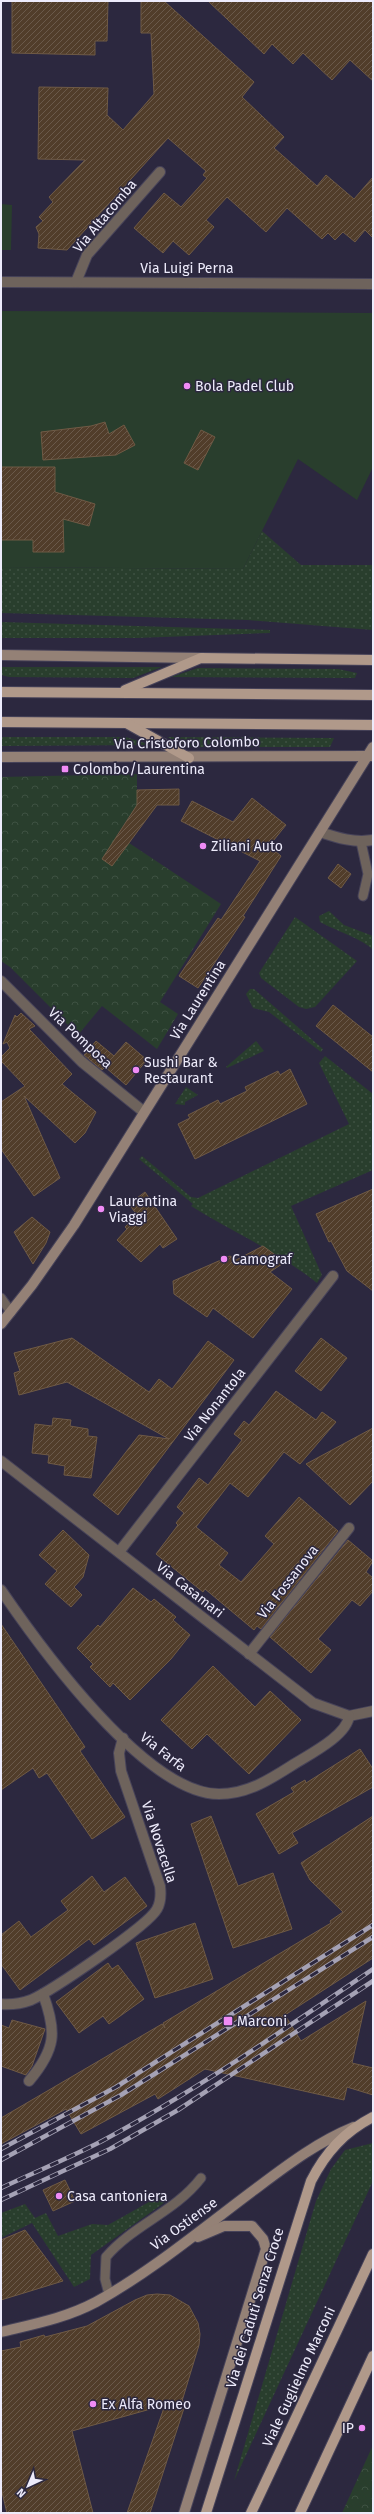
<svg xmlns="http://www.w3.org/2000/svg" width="374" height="2514" font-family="'Fira Sans',sans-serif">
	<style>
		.grass { fill: url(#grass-dots) }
		.park { fill: url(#park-crowns) }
		.pitch { fill: #293e2d }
		.building { fill: url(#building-hatch); stroke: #6f5a45 }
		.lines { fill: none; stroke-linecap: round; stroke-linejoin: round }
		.lane-casing { stroke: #474359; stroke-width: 11 }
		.street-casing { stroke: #474359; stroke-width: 12 }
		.secondary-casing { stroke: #474359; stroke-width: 12 }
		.primary-casing { stroke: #474359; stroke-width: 12 }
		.lane { stroke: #6e635c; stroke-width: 9 }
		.street { stroke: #6e635c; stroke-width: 10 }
		.secondary { stroke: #948176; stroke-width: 10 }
		.primary { stroke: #b0998a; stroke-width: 10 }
		.rail-casing { stroke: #a5a2b5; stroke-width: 4.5 }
		.rail { stroke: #2c283f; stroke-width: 3; stroke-dasharray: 9; stroke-linecap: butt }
		.poi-dot { fill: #f08bf6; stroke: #2c283f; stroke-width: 1.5 }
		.labels { text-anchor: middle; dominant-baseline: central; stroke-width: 3; stroke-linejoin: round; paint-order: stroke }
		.street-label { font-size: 14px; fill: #edebfb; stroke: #2c283f }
		.poi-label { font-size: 14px; fill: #edebfb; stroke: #2c283f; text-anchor: start }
	</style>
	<defs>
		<pattern id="grass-dots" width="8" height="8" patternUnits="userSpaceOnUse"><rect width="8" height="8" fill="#293e2d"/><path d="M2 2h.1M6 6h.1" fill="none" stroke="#3e5142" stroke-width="1.8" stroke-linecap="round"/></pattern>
		<pattern id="park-crowns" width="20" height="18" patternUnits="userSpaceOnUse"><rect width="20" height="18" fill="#293e2d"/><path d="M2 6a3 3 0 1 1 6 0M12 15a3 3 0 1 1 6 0" fill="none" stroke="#3e5142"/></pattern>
		<pattern id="building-hatch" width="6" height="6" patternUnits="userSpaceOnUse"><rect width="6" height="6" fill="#513d2a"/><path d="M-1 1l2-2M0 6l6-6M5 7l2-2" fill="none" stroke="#6a594a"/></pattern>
	</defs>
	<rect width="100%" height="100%" fill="#2c283f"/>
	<g class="grass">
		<path d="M262 531 301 565H373V630L248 620 1 613V567L243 569Z"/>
		<path d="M1 622 270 630V633L137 638H1Z"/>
		<path d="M1 667H162L133 678 9 677 1 675Z"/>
		<path d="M198 668 338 669 357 673 355 678 171 677Z"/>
		<path d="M126 737 151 745 1 746V738L3 737Z"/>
		<path d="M167 737 334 738 330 747H190Z"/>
		<path d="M329 911 344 925 373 936V950C365 940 334 930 320 922L319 916Z"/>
		<path d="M295 917 357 961 315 1007 306 1009 299 1007 261 978 259 973Z"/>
		<path d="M250 989H254L323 1049 321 1052 269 1012 253 1008 246 994Z"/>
		<path d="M256 1041 264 1051 227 1068 226 1067Z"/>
		<path d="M325 1056 373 1094V1170L291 1206 322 1275 317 1283C278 1252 233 1232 191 1206L193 1204 139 1159 142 1156 191 1197 198 1198 349 1124 319 1063Z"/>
		<path d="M186 1087 198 1095 185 1102V1105L175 1104Z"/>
		<path d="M373 2143V2181L234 2481 316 2201 331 2169 345 2150Z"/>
		<path d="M165 2193 168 2200 91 2255 90 2279 74 2287 32 2223 1 2238V2213L25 2204 35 2218 46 2213 58 2236 92 2224 108 2225Z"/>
	</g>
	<g class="park">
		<path d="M137 774V805L117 835 221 904 160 1002 178 1014 157 1049 102 1006 78 1035 10 967 1 961V777Z"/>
		<path d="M373 2445V2513H342Z"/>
	</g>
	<g class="pitch">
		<path d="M1 204 12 205 11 250H1Z"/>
		<path d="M1 311 373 313V467L357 500 298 459 243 569 1 567Z"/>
	</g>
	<g class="building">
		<path d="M12 1H108L107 41H95V55L12 53Z"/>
		<path d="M141 1H164L254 82 242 97 284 137 274 148 317 186 326 175 354 199 373 177V238L365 230 355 242 343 232 335 240 328 233 322 239 287 208 266 232 227 197 206 220 214 227 189 255 173 241 163 253 134 228 164 193 181 207 207 178 203 175 206 171 168 138 67 250 38 248 39 234 36 227 43 221 39 217 53 202 49 197 85 160 38 159 39 87 108 88 107 115 123 130 154 94 151 33H141Z"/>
		<path d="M208 1H373V81L350 60 332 80 303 53 293 64 272 44 264 54Z"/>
		<path d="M105 422 109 434 124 425 135 445 116 455 43 460 41 432 91 426Z"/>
		<path d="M201 430 215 437 198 470 184 463Z"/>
		<path d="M1 467H55V492L95 504 89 526 63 519 64 552H33V540H1Z"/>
		<path d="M179 789V805H157L112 866 102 859 137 805V790Z"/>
		<path d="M252 798 286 825 269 846 281 856 243 916 245 917 198 988 179 976 218 918 221 920 260 861 181 821 192 801 233 822Z"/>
		<path d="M338 864 351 874 341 888 328 878Z"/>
		<path d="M333 1005 373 1037V1072L316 1026Z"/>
		<path d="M21 1013 35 1026 29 1029 72 1074 62 1084 96 1112 85 1133 75 1143 24 1096 60 1178 34 1196 1 1149V1102L25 1086 1 1061V1057L10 1048 7 1042 3 1044 15 1015 17 1017Z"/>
		<path d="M96 1041 114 1056 126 1042 147 1060 126 1085 105 1067 102 1070 84 1055Z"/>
		<path d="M290 1069 307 1104 195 1159 178 1124 190 1118 188 1115 218 1100 220 1104 247 1091 245 1087 278 1071 280 1075Z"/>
		<path d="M373 1189V1291L347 1271 331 1241 329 1242 316 1214Z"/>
		<path d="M145 1192 177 1239 163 1248 160 1244 141 1262 117 1240 127 1229 125 1227 137 1215 129 1204Z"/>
		<path d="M32 1217 50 1232 46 1243 33 1264 14 1232Z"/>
		<path d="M263 1246 285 1262 270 1272 292 1289 253 1338 213 1308 207 1317 174 1294 173 1281 230 1256 236 1260Z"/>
		<path d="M72 1338 149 1392 159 1379 172 1389 208 1341 234 1360 118 1515 93 1495 139 1435 169 1439 67 1382 19 1395 14 1373 20 1371 14 1353Z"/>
		<path d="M321 1338 347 1358 321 1391 295 1371Z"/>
		<path d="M276 1391 316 1420 322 1412 336 1422 300 1464 284 1452 248 1497 230 1483 196 1527 228 1553 219 1565 241 1582 274 1544 265 1536 299 1497 338 1531 261 1629 257 1626 254 1630 205 1589 203 1592 156 1554 178 1525 176 1523 184 1513 177 1507 199 1478 208 1485 242 1440 234 1434 244 1421 249 1425Z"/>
		<path d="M53 1418 71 1420 70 1426 88 1429V1436L97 1437 91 1478 64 1475 65 1466 48 1463 49 1455 32 1453 35 1424 52 1426Z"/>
		<path d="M373 1428V1481L350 1505 306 1464Z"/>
		<path d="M63 1530 89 1555 83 1577 74 1587 82 1595 71 1607 45 1584 57 1571 39 1555Z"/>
		<path d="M348 1540 373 1561 366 1572 373 1578V1591L360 1606 352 1600 318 1639 331 1650 311 1673 270 1637Z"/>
		<path d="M133 1588 151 1602 154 1599 176 1617 173 1620 190 1635 171 1659 130 1700 113 1683 110 1687 90 1667 93 1664 77 1648 98 1625 100 1627Z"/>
		<path d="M1 1624 85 1747 80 1751 125 1817 92 1839 47 1773 39 1778 33 1768 1 1790Z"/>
		<path d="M213 1666 255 1707 270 1691 301 1720 249 1774 207 1734 192 1749 161 1720Z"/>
		<path d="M360 1749 373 1769V1787L292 1833 298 1843 279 1854 256 1814 294 1792 291 1788 305 1780 306 1783Z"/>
		<path d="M211 1816 238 1886 273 1873 292 1929 233 1948 191 1824Z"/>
		<path d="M373 1816V1958L285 2015 301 2041 366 2001 352 2063 373 2068V2095L347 2087 344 2100 205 2069 158 2099 155 2094 81 2134 66 2109 1 2144V2118L162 2024 165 2028 163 2023 331 1923 330 1921 343 1912 310 1880 301 1863Z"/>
		<path d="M92 1876 104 1892 125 1877 147 1906 94 1945 89 1939 20 1990 1 1964V1935L19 1921 31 1937 68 1910 61 1901Z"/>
		<path d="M195 1923 213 1979 155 1998 136 1943Z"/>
		<path d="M108 1963 112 1969 118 1965 144 1999 109 2024 103 2016 79 2033 56 2002Z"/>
		<path d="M12 2020 45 2029 32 2066 26 2075 1 2066V2025L9 2028Z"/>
		<path d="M65 2180 75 2201 53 2211 43 2190Z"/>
		<path d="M25 2230 63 2281 1 2300V2240Z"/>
		<path d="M157 2294 170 2295 189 2306 198 2323 200 2334 199 2345 182 2401 186 2402 150 2513H127L165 2405 72 2431 93 2513H7L1 2488V2351L21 2347 20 2342 44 2335 45 2337 87 2326 135 2300 147 2295Z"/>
	</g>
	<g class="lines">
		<defs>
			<g id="lane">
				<path d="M361 842 368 874 363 896"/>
				<path d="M1 1298 11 1312"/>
				<path d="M109 2294 105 2279 106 2257C133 2225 175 2212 201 2178"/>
			</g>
			<g id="street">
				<path d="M1 282 373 284"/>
				<path d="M76 282 87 255 160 172"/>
				<path d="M320 832C338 838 354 843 373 840"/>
				<path d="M1 981 82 1062 144 1112"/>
				<path d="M1 1461 313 1703 349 1716 373 1711"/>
				<path d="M119 1552 333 1276"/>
				<path d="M1 1590C40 1647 146 1794 219 1794 247 1794 269 1780 291 1766 308 1755 347 1736 349 1716"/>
				<path d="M249 1654 349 1528"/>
				<path d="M1 2004C12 2005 20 2004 31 2000 51 1991 148 1926 157 1909 161 1902 161 1894 160 1886L121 1771 119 1753 123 1738"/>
				<path d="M29 2081C56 2049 57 2032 43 1994"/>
			</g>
			<g id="secondary">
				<path d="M1 655 201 658"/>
				<path d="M1 757 373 756"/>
				<path d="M1 1324 32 1285 74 1225 373 747"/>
				<path d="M1 2332C34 2324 66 2318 96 2302 152 2271 203 2228 254 2190 286 2166 317 2142 354 2127"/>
				<path d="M184 2513 266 2249 263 2239 252 2226H224L198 2237"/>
			</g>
			<g id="primary">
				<path d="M125 690 201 658 373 660"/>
				<path d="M1 692 373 695"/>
				<path d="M1 722 373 725"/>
				<path d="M128 724 189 758"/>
				<path d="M206 2513 311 2181C326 2152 344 2132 373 2117"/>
				<path d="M251 2513 373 2254"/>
				<path d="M300 2513 373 2356"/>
			</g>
		</defs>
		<use href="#lane" class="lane-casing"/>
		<use href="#street" class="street-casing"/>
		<use href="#secondary" class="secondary-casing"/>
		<use href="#primary" class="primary-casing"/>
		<use href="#lane" class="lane"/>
		<use href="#street" class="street"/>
		<use href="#secondary" class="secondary"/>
		<use href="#primary" class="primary"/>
		<defs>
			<g id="rail">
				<path d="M1 2149 116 2087 373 1925"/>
				<path d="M1 2160 121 2095 373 1937"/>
				<path d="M1 2188C35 2172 69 2158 102 2141 197 2090 285 2029 373 1969"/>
				<path d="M1 2200 110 2149 178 2110 373 1981"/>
			</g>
		</defs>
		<use href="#rail" class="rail-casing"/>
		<use href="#rail" class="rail"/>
	</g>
	<g class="poi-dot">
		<circle cx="187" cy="386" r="4"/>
		<rect x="61" y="765" width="8" height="8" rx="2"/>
		<circle cx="203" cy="846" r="4"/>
		<circle cx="136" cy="1070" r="4"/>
		<circle cx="101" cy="1209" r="4"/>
		<circle cx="224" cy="1259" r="4"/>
		<rect x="223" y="2016" width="10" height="10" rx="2"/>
		<circle cx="59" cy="2196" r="4"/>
		<circle cx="93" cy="2404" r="4"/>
		<circle cx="362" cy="2428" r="4"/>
	</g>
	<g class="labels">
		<g class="street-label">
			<text transform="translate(105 216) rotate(-50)">Via Altacomba</text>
			<text x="187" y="268">Via Luigi Perna</text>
			<text transform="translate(187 743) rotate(-1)">Via Cristoforo Colombo</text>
			<text transform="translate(198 1000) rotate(-58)">Via Laurentina</text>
			<text transform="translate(80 1038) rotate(43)">Via Pomposa</text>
			<text transform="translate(215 1405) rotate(-52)">Via Nonantola</text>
			<text transform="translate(288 1582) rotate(-52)">Via Fossanova</text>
			<text transform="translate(190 1590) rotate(38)">Via Casamari</text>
			<text transform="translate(163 1752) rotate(38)">Via Farfa</text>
			<text transform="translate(159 1842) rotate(72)">Via Novacella</text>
			<text transform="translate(184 2224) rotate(-36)">Via Ostiense</text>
			<text transform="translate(255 2308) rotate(-73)">Via dei Caduti Senza Croce</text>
			<text transform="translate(299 2377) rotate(-65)">Viale Guglielmo Marconi</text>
		</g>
		<g class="poi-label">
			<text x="195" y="386">Bola Padel Club</text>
			<text x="73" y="769">Colombo/Laurentina</text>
			<text x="211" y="846">Ziliani Auto</text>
			<text x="144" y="1062">Sushi Bar &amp;<tspan x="144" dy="16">Restaurant</tspan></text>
			<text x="109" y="1201">Laurentina<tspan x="109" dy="16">Viaggi</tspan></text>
			<text x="232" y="1259">Camograf</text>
			<text x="237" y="2021">Marconi</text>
			<text x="67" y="2196">Casa cantoniera</text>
			<text x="101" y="2404">Ex Alfa Romeo</text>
			<text x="354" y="2428" text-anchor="end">IP</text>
		</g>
	</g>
	<rect width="374" height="2514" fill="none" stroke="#edebfb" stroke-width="4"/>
	<g transform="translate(28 2486) rotate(224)" stroke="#2c283f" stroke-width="3" paint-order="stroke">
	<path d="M0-3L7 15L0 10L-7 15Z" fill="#edebfb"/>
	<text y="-6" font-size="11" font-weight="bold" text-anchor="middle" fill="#edebfb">N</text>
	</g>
</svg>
